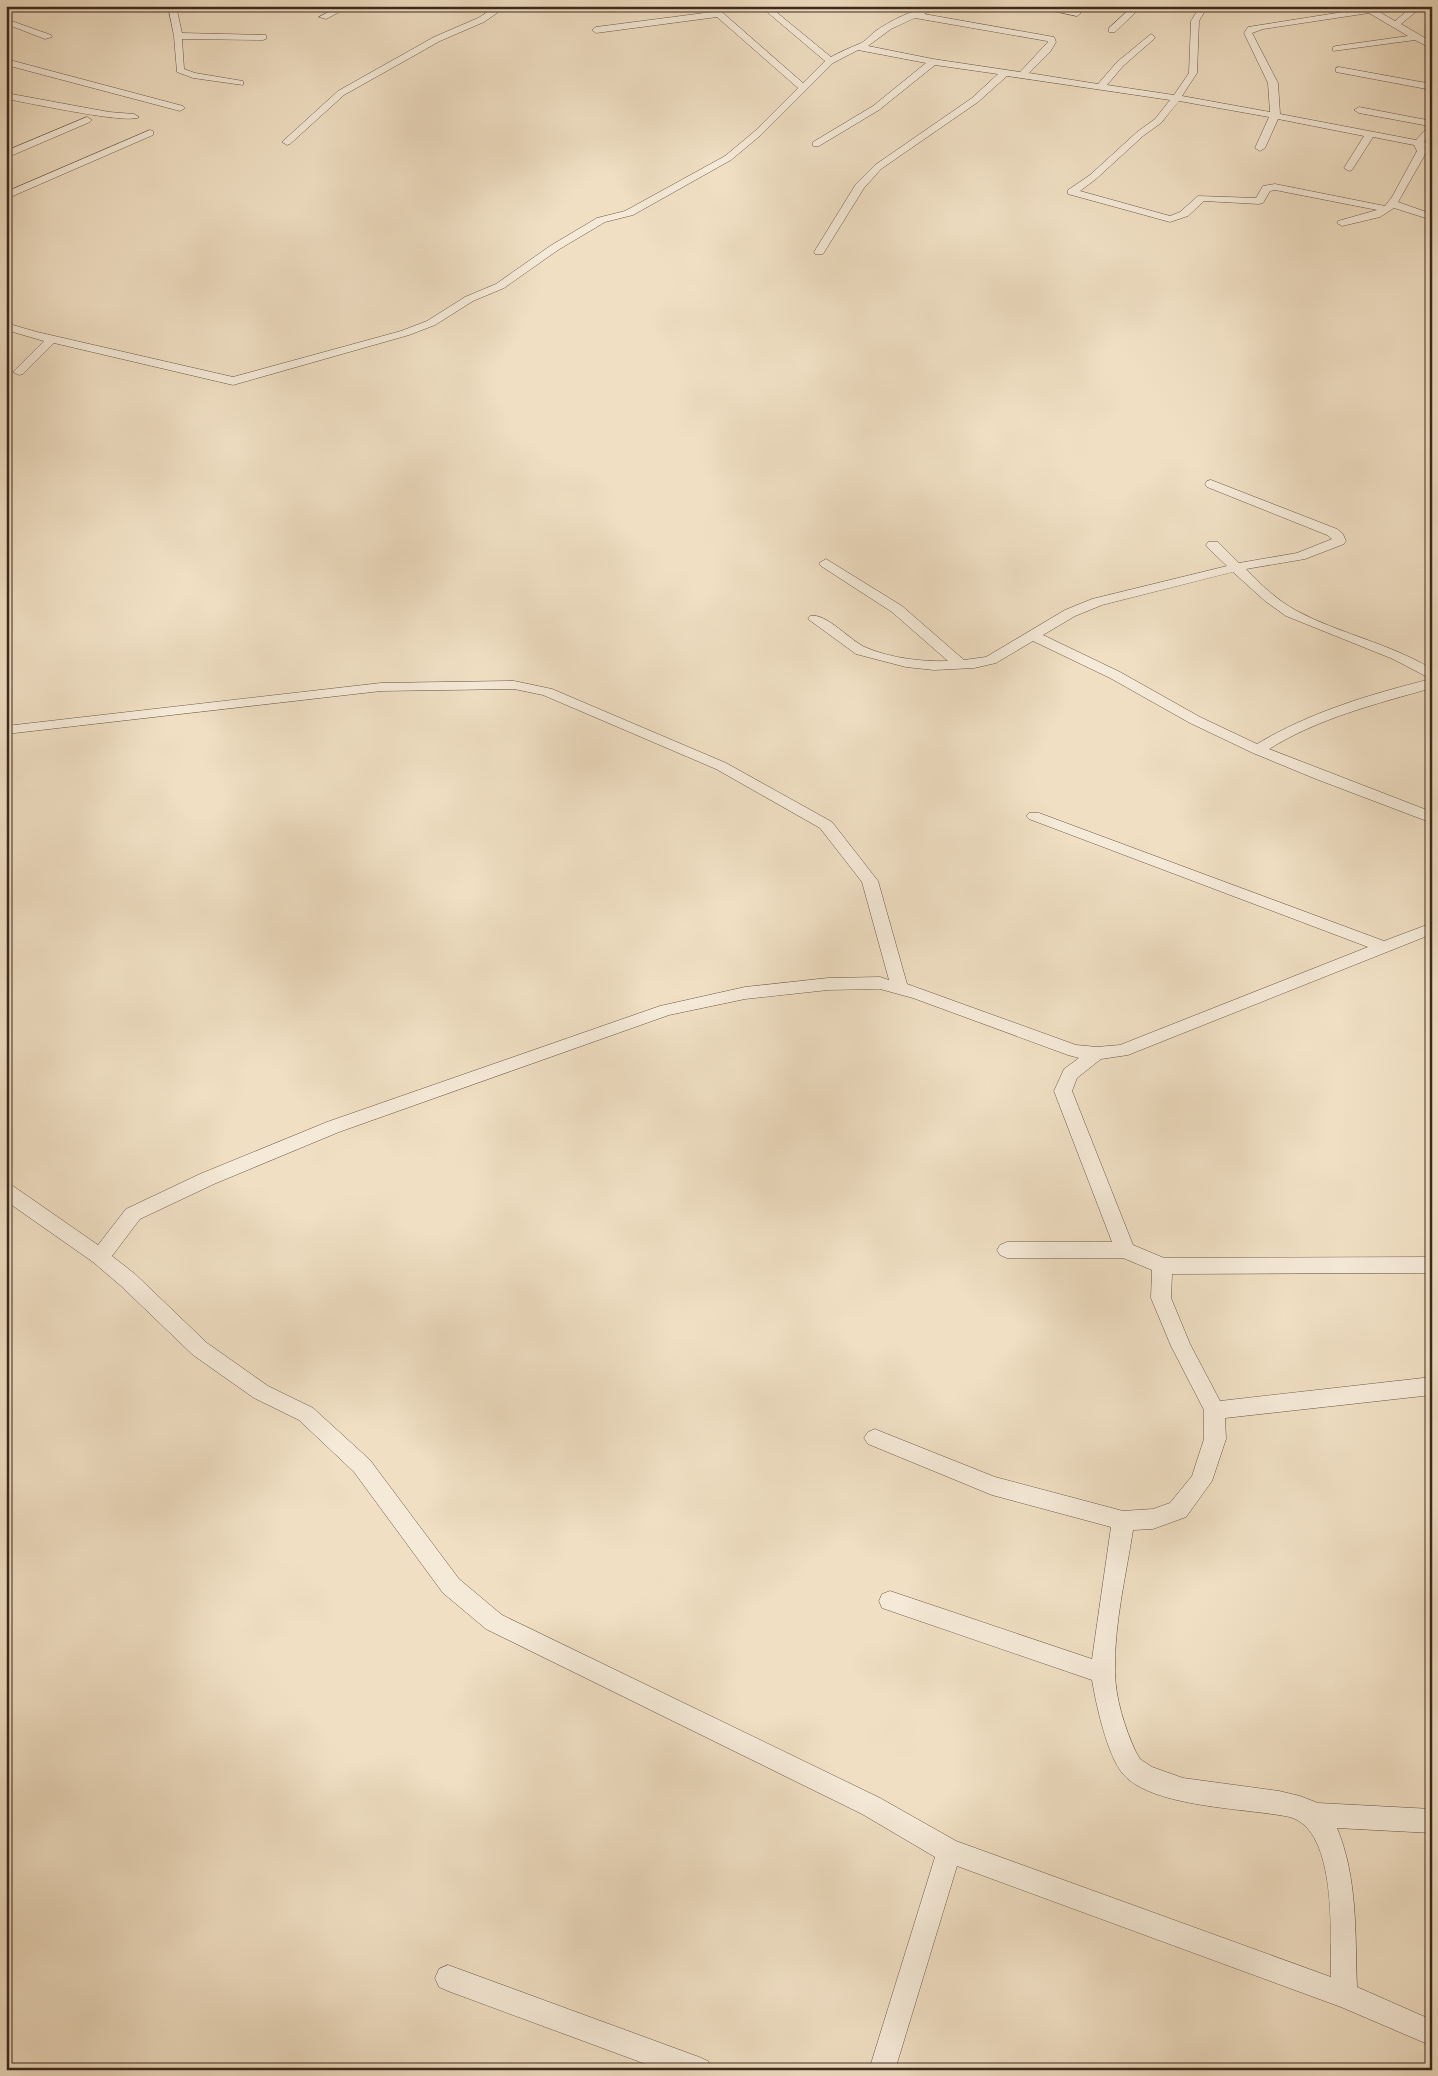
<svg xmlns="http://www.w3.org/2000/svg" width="1438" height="2076" font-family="'Libre Bodoni',serif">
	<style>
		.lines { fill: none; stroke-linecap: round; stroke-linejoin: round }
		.street-casing { stroke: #695647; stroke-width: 1 }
		.street { fill: #f5ead8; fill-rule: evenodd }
	</style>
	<rect width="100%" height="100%" fill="#f0dfc3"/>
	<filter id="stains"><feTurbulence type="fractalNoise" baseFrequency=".004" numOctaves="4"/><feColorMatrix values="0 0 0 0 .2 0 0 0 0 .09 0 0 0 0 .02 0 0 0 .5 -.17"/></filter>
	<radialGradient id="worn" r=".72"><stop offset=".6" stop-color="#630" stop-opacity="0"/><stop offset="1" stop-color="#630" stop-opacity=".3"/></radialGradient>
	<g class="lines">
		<defs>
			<g id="street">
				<path d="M168 6H176L182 33 266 35V39L263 40 182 39 184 69 195 73 243 81V85L193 78 177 72 174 36Z"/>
				<path d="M340 6H351L326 19 319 17Z"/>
				<path d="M497 6H507L484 22 440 41 344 95 290 144 287 145 282 142 338 91 434 37 478 18Z"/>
				<path d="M706 6H715L803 83 825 61 760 6H769L831 57C840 52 849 48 859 44 865 42 871 34 877 30 895 18 920 6 942 6L924 14 1054 37 1056 42 1050 52 1029 73 1098 84 1117 62 1151 34 1155 37 1154 39 1123 66 1107 85 1174 95 1189 73 1191 21 1200 6H1208L1199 21 1197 73 1182 96 1270 112 1268 83 1244 33 1248 27 1362 9 1359 6H1369L1395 21 1413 6H1423L1401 24 1432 42V49L1415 40 1333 51V47L1336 46 1408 36 1369 13 1263 29 1252 33 1278 83 1280 114 1416 140 1429 126 1359 113 1354 110 1359 107 1432 121V134L1424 142 1432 143V149L1425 148 1427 151 1398 202 1432 214V220L1394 208 1380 217 1342 226 1337 223 1338 221 1377 210 1275 190 1270 191 1263 203 1259 204 1204 201 1188 216 1170 222 1068 194V190L1090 175 1137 132 1155 119 1170 100 1007 76 978 102 881 169 864 188 823 254H815L814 252 856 184 875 165 972 98 998 74 935 65 879 110 819 146H813V142L873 106 926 63 858 50 833 63 761 135 731 160 633 215 605 222 558 250 504 288 473 301 435 325 409 335 233 385 54 343 23 374 19 375 13 372 44 341 6 330V323L37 332 233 377 401 331 427 321 465 297 496 284 550 246 597 218 625 211 725 156 755 131 798 88 717 17 596 33 592 30 596 27 712 12ZM915 18 1047 41 1048 42 1020 72 933 59 868 46 891 29ZM1179 101 1269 117 1255 148 1260 151 1265 148 1278 119 1364 136 1344 168 1349 171 1352 170 1373 137 1414 145 1417 151 1392 197 1385 206 1275 184 1263 186 1256 198 1198 196 1180 212 1170 216 1080 191 1096 179 1143 136 1161 123Z"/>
				<path d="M1030 6C1043 6 1071 5 1081 13L1077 16Z"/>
				<path d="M1133 6H1142L1115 32H1109V28Z"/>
				<path d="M6 19 51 35 52 37 45 39 6 24Z"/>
				<path d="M6 59 183 106 185 108 180 111 6 65Z"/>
				<path d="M1339 67 1432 84V90L1336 72V68Z"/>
				<path d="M6 93 109 112 134 114 139 117C129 125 25 102 6 99Z"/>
				<path d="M87 117 92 120 90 122 6 158V151Z"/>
				<path d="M150 130 153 131V135L6 199V192Z"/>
				<path d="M1211 480 1337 529 1343 534 1346 541 1344 544 1305 559 1246 569C1261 585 1277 600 1297 611 1340 634 1389 643 1432 669V688C1376 704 1319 718 1269 749L1432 812V823L1316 779 1253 753 1190 723 1110 678 1033 641 996 663 974 668 934 670 906 667 856 654 808 619 810 616C826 612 851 642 867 648 891 658 922 662 948 661L892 612 821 566 819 563 826 559 902 606 964 660 986 657 1065 610 1092 599 1227 566 1208 548 1206 545 1208 542H1218L1239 563 1297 553 1332 539 1327 535 1207 487 1205 484 1207 481ZM1233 572 1265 601 1286 616 1393 659 1431 679C1371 694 1310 712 1257 744L1200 717 1120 672 1043 635 1075 616 1102 605Z"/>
				<path d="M514 681 552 689 726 763 832 822 878 881 907 984 1076 1045 1097 1047 1120 1045 1368 947 1029 819 1026 816 1029 813H1039L1384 941 1432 923V934L1128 1055 1101 1059 1077 1078 1072 1091 1133 1245 1164 1258 1432 1257V1273L1172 1274 1171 1298 1190 1344 1220 1401 1432 1377V1395L1225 1418 1226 1439 1212 1481 1186 1517 1153 1529 1133 1530C1126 1576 1114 1624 1115 1671 1115 1697 1125 1729 1136 1752L1140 1759 1152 1767 1183 1778 1279 1791 1300 1796 1318 1803 1432 1809V1833L1337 1828C1358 1879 1355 1933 1357 1987L1432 2020V2046L1341 2007 957 1866 895 2070H869L935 1857 862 1814 486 1629 443 1593 354 1472 299 1420 254 1398 193 1355 121 1286 93 1262 6 1201V1184L13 1186 98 1245 126 1209 200 1174 327 1122 660 1006 745 987 828 978 880 977 889 980 862 882 820 828 716 769 543 695 514 689 381 691 6 734V726L381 683ZM880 989 913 998 1068 1055 1079 1058 1064 1069 1054 1091 1112 1242H1007L1000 1245 997 1250 1000 1255 1007 1258H1123L1152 1270 1151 1298 1171 1346 1204 1410V1439L1192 1476 1170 1503 1153 1509 1123 1511 995 1477 882 1432 875 1429 868 1432 864 1438 868 1444 992 1495 1111 1527 1092 1659 890 1591 882 1594 879 1601 882 1608 1092 1680C1096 1704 1107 1755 1123 1774 1152 1808 1247 1808 1290 1817 1338 1831 1330 1937 1331 1977L956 1841 880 1798 502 1615 459 1579 370 1460 313 1408 268 1386 207 1343 135 1274 112 1256 140 1219 214 1184 339 1132 669 1015 745 999 828 990Z"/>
				<path d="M448 1965 699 2057 708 2061 712 2070H662L448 1991 439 1987 435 1978 439 1969Z"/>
			</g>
		</defs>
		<use href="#street" class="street-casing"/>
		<use href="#street" class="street"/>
	</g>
	<rect width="1438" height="2076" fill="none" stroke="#f0dfc3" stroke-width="25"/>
	<rect x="8" y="8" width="1423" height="2061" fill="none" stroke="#3c291e" stroke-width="2.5"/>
	<rect x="12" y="12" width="1413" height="2051" fill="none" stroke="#3c291e"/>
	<rect width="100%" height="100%" filter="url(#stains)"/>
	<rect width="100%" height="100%" fill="url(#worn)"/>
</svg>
